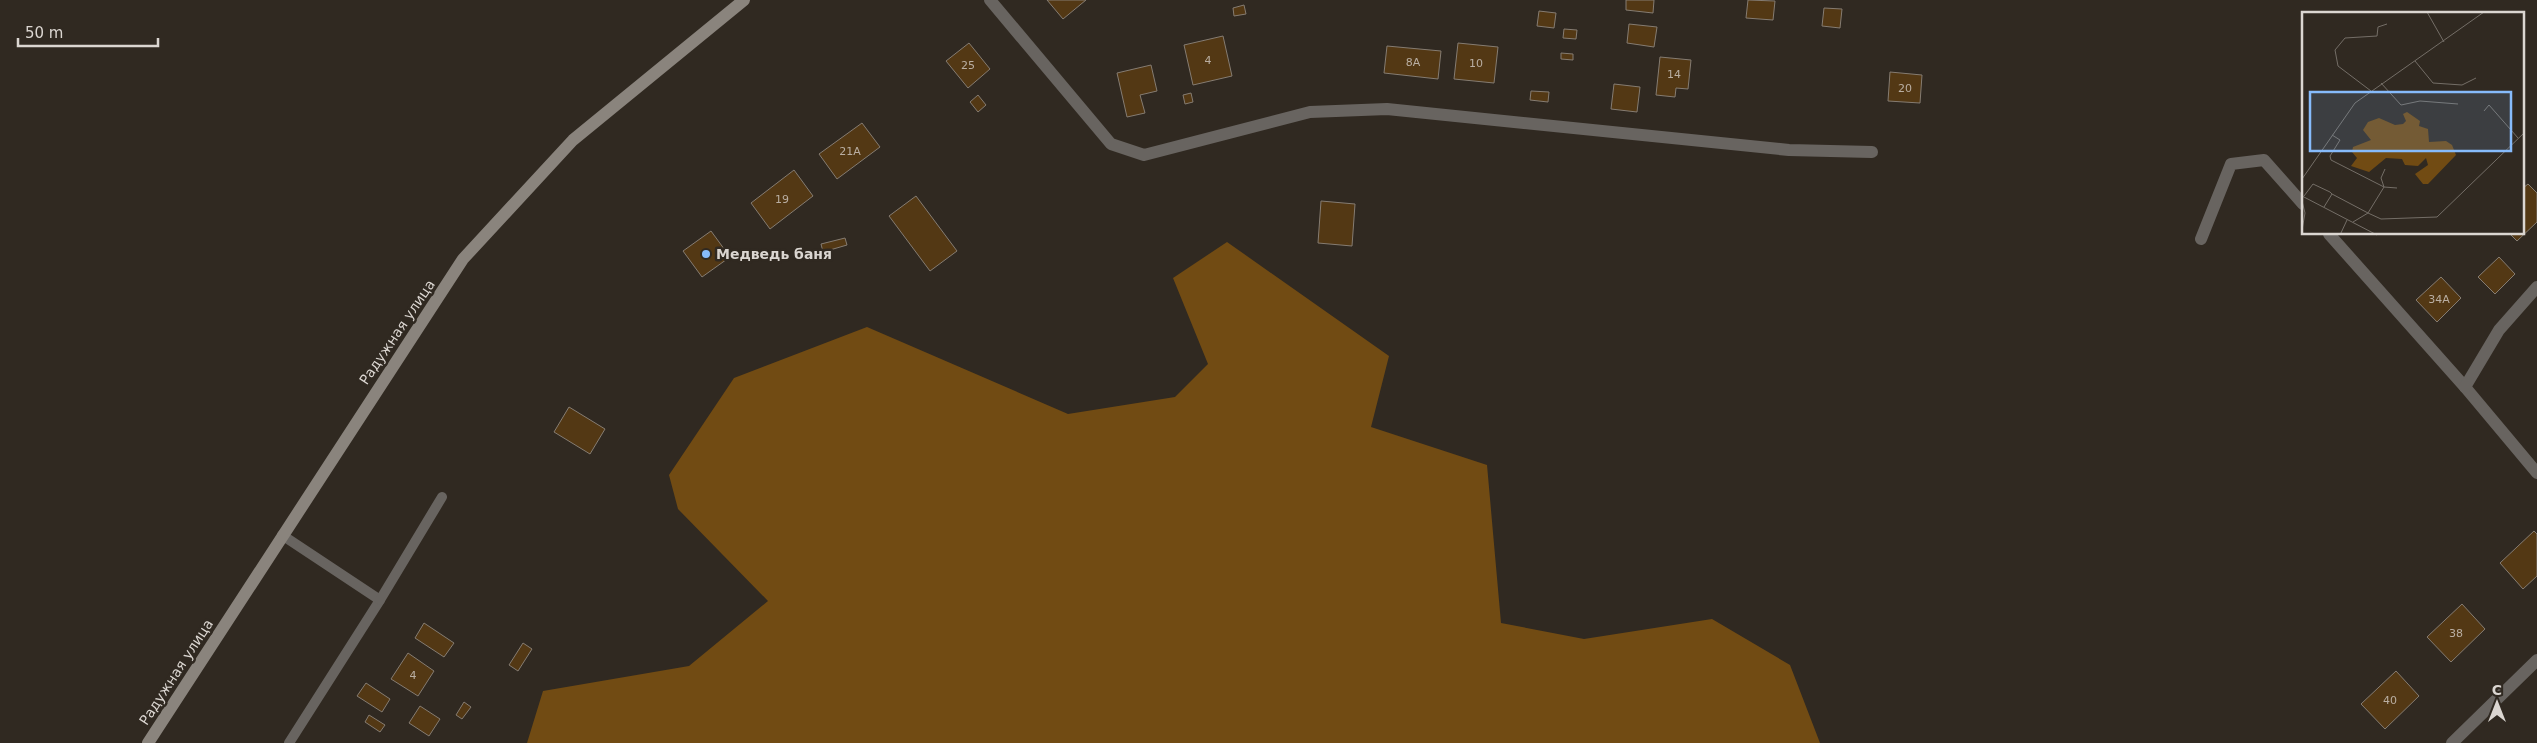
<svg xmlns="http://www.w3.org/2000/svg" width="2537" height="743" font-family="'DejaVu Sans',sans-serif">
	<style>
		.green { fill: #714b13 }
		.building { fill: #533814; stroke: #857c72 }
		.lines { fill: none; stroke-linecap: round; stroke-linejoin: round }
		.lane { stroke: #686460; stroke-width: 10 }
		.street { stroke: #686460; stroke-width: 12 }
		.secondary { stroke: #8a847d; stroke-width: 12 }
		.poi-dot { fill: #86bbfb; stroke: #302921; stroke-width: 2 }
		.labels { text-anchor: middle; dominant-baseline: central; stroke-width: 5; stroke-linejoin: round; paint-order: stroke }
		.number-label { font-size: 11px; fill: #b9aea2 }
		.poi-label { font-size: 14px; font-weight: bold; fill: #dbd6d1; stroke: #302921; text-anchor: start }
		.street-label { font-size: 14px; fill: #dbd6d1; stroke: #302921 }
		.inset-road { fill: none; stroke: #746e67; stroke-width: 1 }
		.view { fill: #86bbfb; fill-opacity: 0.15; stroke: #86bbfb; stroke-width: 2.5 }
		.inset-edge { fill: none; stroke: #dbd6d1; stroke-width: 2.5 }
	</style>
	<rect width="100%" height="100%" fill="#302921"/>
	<path class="green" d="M1227 242 1389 356 1371 427 1487 465 1501 623 1584 639 1712 619 1790 665 1820 743H527L543 691 689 666 768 601 678 509 669 475 734 378 867 327 1068 414 1175 397 1208 364 1173 278Z"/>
	<g class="building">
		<path d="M1047 0H1086L1063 19Z"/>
		<path d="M1626 0H1654L1653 13 1626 10Z"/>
		<path d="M1748 0 1775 1 1773 20 1746 18Z"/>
		<path d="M1244 5 1246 14 1234 16 1233 8Z"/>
		<path d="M1824 8 1842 9 1840 28 1822 26Z"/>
		<path d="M1539 11 1556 13 1554 28 1537 26Z"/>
		<path d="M1629 24 1657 27 1654 47 1627 43Z"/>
		<path d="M1564 29 1577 30 1576 39 1563 38Z"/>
		<path d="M1223 36 1232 76 1193 85 1184 45Z"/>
		<path d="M969 43 990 69 968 88 946 61Z"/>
		<path d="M1458 43 1498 47 1494 83 1454 79Z"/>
		<path d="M1387 46 1441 51 1438 79 1384 73Z"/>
		<path d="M1561 53 1573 54V60L1561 59Z"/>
		<path d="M1660 57 1691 60 1688 89 1676 88 1675 97 1656 95Z"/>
		<path d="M1151 65 1157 91 1140 95 1145 113 1127 117 1117 73Z"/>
		<path d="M1890 72 1922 75 1920 103 1888 101Z"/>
		<path d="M1614 84 1640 87 1637 112 1611 109Z"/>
		<path d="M1531 91 1549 92 1548 102 1530 100Z"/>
		<path d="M1191 93 1193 102 1185 104 1183 95Z"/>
		<path d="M978 95 986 105 978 112 970 102Z"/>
		<path d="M862 123 880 147 837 179 819 154Z"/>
		<path d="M794 170 813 196 770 229 751 203Z"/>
		<path d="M2528 184 2537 193V222L2517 241 2510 234H2523V188Z"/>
		<path d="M916 196 957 251 930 271 889 216Z"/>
		<path d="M1321 201 1355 204 1352 246 1318 243Z"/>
		<path d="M711 231 730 257 702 277 683 251Z"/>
		<path d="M845 238 847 245 823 252 821 244Z"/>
		<path d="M2499 257 2515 274 2495 294 2478 277Z"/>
		<path d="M2441 277 2461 298 2437 322 2416 300Z"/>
		<path d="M569 407 605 429 590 454 554 432Z"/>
		<path d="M2534 531 2537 534V576L2523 589 2500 563Z"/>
		<path d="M2462 604 2485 629 2451 662 2427 637Z"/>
		<path d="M424 623 454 643 444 657 415 638Z"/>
		<path d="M523 643 532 649 518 671 509 665Z"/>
		<path d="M408 653 434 671 418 696 391 679Z"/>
		<path d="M2396 671 2419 696 2385 729 2361 704Z"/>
		<path d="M366 683 390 699 382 712 357 696Z"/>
		<path d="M464 702 471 707 462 719 456 715Z"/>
		<path d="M420 706 440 719 429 736 409 723Z"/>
		<path d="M369 715 385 725 380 732 365 722Z"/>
	</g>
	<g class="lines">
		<g class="lane">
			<path d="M282 535 380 600 289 743"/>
			<path d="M380 600 442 497"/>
		</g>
		<g class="street">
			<path d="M990 0 1111 144 1144 155 1310 112 1387 109 1789 150 1872 152"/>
			<path d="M2329 234 2465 387 2537 473"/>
			<path d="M2201 239 2231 164 2264 160 2303 204"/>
			<path d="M2465 387 2499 330 2537 287"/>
			<path d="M2452 743 2537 660"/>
		</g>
		<path class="secondary" d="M148 743 463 259 573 140 744 0"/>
	</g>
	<circle class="poi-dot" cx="706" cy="254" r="5"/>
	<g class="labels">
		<g class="number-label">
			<text x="1208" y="60">4</text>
			<text x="1413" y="62">8А</text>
			<text x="1476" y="63">10</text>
			<text x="968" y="65">25</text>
			<text x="1674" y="74">14</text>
			<text x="1905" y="88">20</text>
			<text x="850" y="151">21А</text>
			<text x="782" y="199">19</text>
			<text x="2439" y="299">34А</text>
			<text x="2456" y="633">38</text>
			<text x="413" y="675">4</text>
			<text x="2390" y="700">40</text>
		</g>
		<g class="poi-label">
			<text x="716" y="254">Медведь баня</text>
		</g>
		<g class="street-label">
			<text transform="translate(397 332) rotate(-56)">Радужная улица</text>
			<text transform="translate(176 672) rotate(-57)">Радужная улица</text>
		</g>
	</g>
	<g transform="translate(2302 12)">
		<rect width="222" height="222" fill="#302921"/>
		<path d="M105 100 118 109 117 114 126 117 127 130 144 129 150 133 154 143 126 172H121L113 162 126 153 124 146 116 154 103 153 100 147 84 146 67 160 49 154 55 146 50 140 51 135 69 128 61 118 66 110 77 106 93 113 101 112 104 109 101 102Z" fill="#714b13"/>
		<path class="inset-road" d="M125 0 142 30M113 49 131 71 160 73 174 66M79 71 99 93 118 89 156 92M69 79 36 54 33 38 43 26 75 24 76 15 85 12M182 99 187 93 216 126M30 123 38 128 28 144 29 148 82 175M0 167 53 91 182 0M82 175 79 166 83 157M30 182 66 201 82 175 95 176M0 184 75 223M2 184 11 172 28 180 30 182 22 195M0 189 3 201 0 218M51 210 66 201 79 207 135 205 223 120M38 223 45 208"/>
		<path class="view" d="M8 80H209V139H8Z"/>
		<rect width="222" height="222" class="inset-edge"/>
	</g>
	<g transform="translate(2497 703)" stroke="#302921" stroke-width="4" paint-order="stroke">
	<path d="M0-4L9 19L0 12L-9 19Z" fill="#dbd6d1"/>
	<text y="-8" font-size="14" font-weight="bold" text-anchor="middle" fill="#dbd6d1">С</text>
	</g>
	<path d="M18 38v8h140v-8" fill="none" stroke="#dbd6d1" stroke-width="2.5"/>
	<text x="25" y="38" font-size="15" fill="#dbd6d1" stroke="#302921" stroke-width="4" paint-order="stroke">50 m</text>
</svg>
